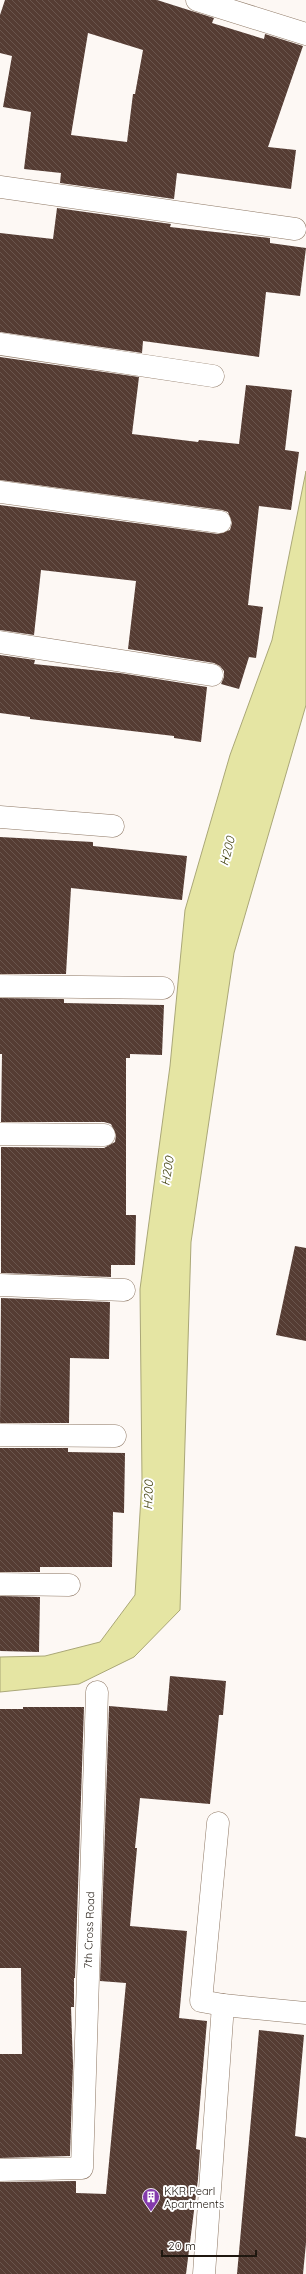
<svg xmlns="http://www.w3.org/2000/svg" width="306" height="2274" font-family="Quicksand,sans-serif">
	<style>
		.water { fill: #e5e5a3; stroke: #aaa777 }
		.building { fill: url(#building-back-hatch); fill-rule: evenodd }
		.lines { fill: none; stroke-linecap: round; stroke-linejoin: round }
		.minor-casing { stroke: #8e7865; stroke-width: 23 }
		.minor { stroke: #fff; stroke-width: 22 }
		.labels { text-anchor: middle; dominant-baseline: central; stroke-width: 4; stroke-linejoin: round; paint-order: stroke }
		.street-label { font-size: 11px; fill: #1f170f; stroke: #fff }
		.poi-label { font-size: 11px; fill: #1f170f; stroke: #fff; text-anchor: start }
		.water-label { font-size: 12px; font-style: italic; fill: #434210; stroke: #fff }
	</style>
	<defs>
		<pattern id="building-back-hatch" width="6" height="6" patternUnits="userSpaceOnUse"><rect width="6" height="6" fill="#553c33"/><path d="M-1 5l2 2M0 0l6 6M5-1l2 2" fill="none" stroke="#6a554d"/></pattern>
	</defs>
	<rect width="100%" height="100%" fill="#fdf8f4"/>
	<path class="water" d="M306 471V705L234 953 191 1242 180 1610 134 1657 79 1684 0 1692V1657L45 1656 100 1642 135 1595 142 1480 140 1289 170 1066 185 910 230 755 272 640Z"/>
	<g class="building">
		<path d="M5 0H157L214 18 212 23 264 39 265 34 303 46 268 147 296 150 291 189 177 173 174 199 60 183 61 173 24 169 31 112 3 107 12 56 0 53V15ZM88 33 143 50 135 94H133L127 142 71 135Z"/>
		<path d="M57 208 171 224 170 227 270 238V243L306 248 300 296 266 292 259 357 143 341 142 353 0 332V233L53 239Z"/>
		<path d="M0 357 139 377 132 434 198 442 199 440 239 444 246 385 292 390 285 450 299 452 291 510 259 506 248 605 263 607 256 658 249 657 239 689 221 684 224 677V671L220 666 214 663 128 649 136 581 41 570 34 635 0 630V505L218 534 230 530 232 523 228 512 222 510 0 480Z"/>
		<path d="M0 655 35 660 34 664 120 673 207 687 201 742 174 738V736L30 719V717L0 713Z"/>
		<path d="M0 837 93 842V846L187 856 182 900 71 888 66 974H0Z"/>
		<path d="M0 998 64 999V1003L164 1005 162 1055 130 1054V1058H126V1215H136L135 1265H111V1277L1 1273V1147L104 1148 115 1142 116 1135 111 1124 104 1122H1L2 1054H0Z"/>
		<path d="M295 1246 306 1248V1341L276 1335Z"/>
		<path d="M1 1298 110 1302 109 1359 70 1358 69 1423H0Z"/>
		<path d="M0 1448H68V1452L125 1453 124 1513 113 1512 112 1567H40V1572H0Z"/>
		<path d="M0 1596 40 1597 39 1652 0 1651Z"/>
		<path d="M170 1676 226 1681 223 1715H219L210 1804 140 1798 135 1848H137L130 1926 187 1931 179 2018 207 2021 196 2149 200 2150 198 2179 186 2274H0V2182L76 2181V2193L106 2194 126 1983 100 1981 109 1706 167 1711Z"/>
		<path d="M23 1707H84L75 1978H74V2007H71L73 2065 70 2156 0 2158V2054H22L21 1968H0V1709H23Z"/>
		<path d="M259 2030 304 2035 295 2136 306 2138V2243L303 2274H237Z"/>
	</g>
	<g class="lines">
		<defs>
			<g id="minor">
				<path d="M197 0 306 34"/>
				<path d="M0 187 295 229"/>
				<path d="M0 344 213 376"/>
				<path d="M0 492 220 522"/>
				<path d="M0 642 212 675"/>
				<path d="M0 817 113 826"/>
				<path d="M0 986 163 988"/>
				<path d="M0 1134 104 1135"/>
				<path d="M0 1285 124 1290"/>
				<path d="M0 1435 115 1436"/>
				<path d="M0 1584 69 1585"/>
				<path d="M218 1823 201 2001 223 2005"/>
				<path d="M0 2170 82 2168 97 1692"/>
				<path d="M204 2274 223 2005 306 2013"/>
			</g>
		</defs>
		<use href="#minor" class="minor-casing"/>
		<use href="#minor" class="minor"/>
	</g>
	<defs>
		<symbol id="building-pin" viewBox="-11 -11 22 30"><path d="M0 17L-7.5 6A9.5 9.5 0 1 1 7.5 6Z" fill="#843aac" stroke="#fff"/><path d="M-4-6H4V6H1V3H-1V6H-4ZM-2.5-4.3h1.7v1.8h-1.7ZM.8-4.3h1.7v1.8H.8ZM-2.5-1h1.7V.8h-1.7ZM.8-1h1.7V.8H.8Z" fill="#fff"/></symbol>
	</defs>
	<g fill-rule="evenodd">
		<use href="#building-pin" x="141" y="2187" width="20" height="27"/>
	</g>
	<g class="labels">
		<g class="street-label">
			<text transform="translate(89 1930) rotate(-88)">7th Cross Road</text>
		</g>
		<g class="poi-label">
			<text x="164" y="2191">KKR Pearl<tspan x="164" dy="13">Apartments</tspan></text>
		</g>
		<g class="water-label">
			<text transform="translate(227 851) rotate(-76)">H200</text>
			<text transform="translate(167 1171) rotate(-81)">H200</text>
			<text transform="translate(148 1495) rotate(-88)">H200</text>
		</g>
	</g>
	<path d="M162 2250v6h94v-6" fill="none" stroke="#1f170f" stroke-width="2"/>
	<text x="168" y="2250" font-size="12" fill="#1f170f" stroke="#ffffff" stroke-width="3" paint-order="stroke">20 m</text>
</svg>
